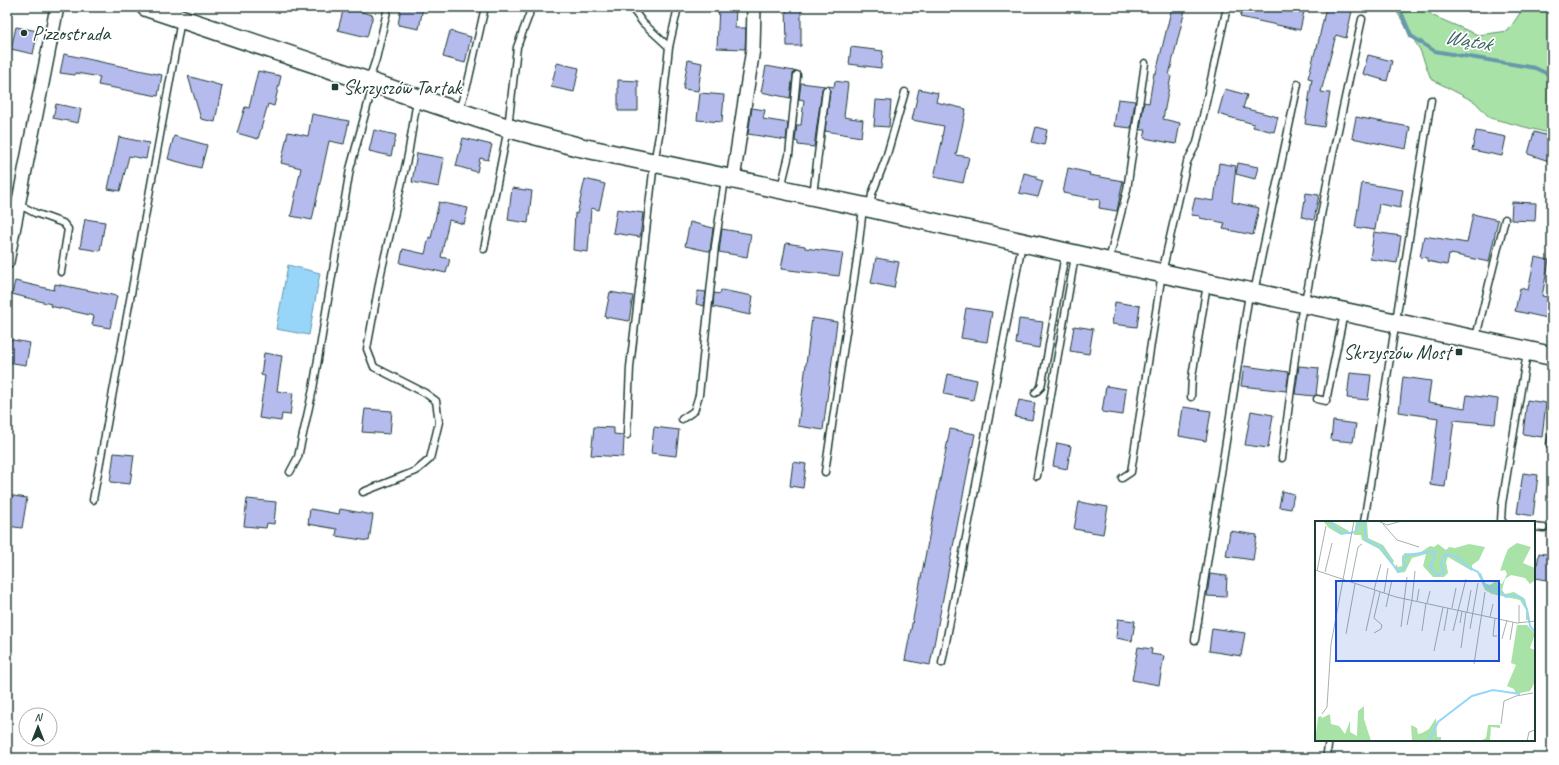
<svg xmlns="http://www.w3.org/2000/svg" width="1559" height="765" font-family="Caveat,sans-serif">
	<style>
		.green { fill: #a8e2a7; stroke: #64906e }
		.water { fill: #97d6f9; stroke: #6799aa }
		.lines { fill: none; stroke-linecap: round; stroke-linejoin: round }
		.stream { stroke: #6799aa; stroke-width: 4 }
		.building { fill: #b5bced; stroke: #1f3d34 }
		.lane-casing { stroke: #1f3d34; stroke-width: 9 }
		.street-casing { stroke: #1f3d34; stroke-width: 16 }
		.secondary-casing { stroke: #1f3d34; stroke-width: 21 }
		.lane { stroke: #fff; stroke-width: 6 }
		.street { stroke: #fff; stroke-width: 13 }
		.secondary { stroke: #fff; stroke-width: 18 }
		.poi-dot { fill: #1f3d34; stroke: #fff; stroke-width: 1.5 }
		.labels { text-anchor: middle; dominant-baseline: central; stroke-width: 3.5; stroke-linejoin: round; paint-order: stroke }
		.poi-label { font-size: 20px; fill: #1f3d34; stroke: #fff; text-anchor: start }
		.water-label { font-size: 21px; font-style: italic; fill: #3d6365; stroke: #fff }
		.inset-river { fill: none; stroke: #97d6f9; stroke-width: 2 }
		.inset-road { fill: none; stroke: #a5b1ae; stroke-width: 1 }
		.view { fill: #1d4ed8; fill-opacity: 0.15; stroke: #1d4ed8; stroke-width: 2 }
		.inset-edge { fill: none; stroke: #1f3d34; stroke-width: 2 }
	</style>
	<rect width="100%" height="100%" fill="#fff"/>
	<filter id="ink" filterUnits="userSpaceOnUse"><feTurbulence type="fractalNoise" baseFrequency=".025" numOctaves="2"/><feDisplacementMap in="SourceGraphic" scale="8" xChannelSelector="R" yChannelSelector="G"/><feConvolveMatrix kernelMatrix="1 2 1 2 8 2 1 2 1" color-interpolation-filters="sRGB"/></filter>
	<g filter="url(#ink)">
		<path class="green" d="M1394 7H1427L1431 15 1478 35 1508 31 1524 7H1552V134L1490 118 1475 102 1431 79 1420 50Z"/>
		<path class="water" d="M288 265 320 273 309 335 276 329Z"/>
		<g class="lines">
			<path class="stream" d="M1399 7 1411 36 1434 51 1535 68 1552 76"/>
		</g>
		<g class="building">
			<path d="M344 7 373 15 367 37 338 30Z"/>
			<path d="M401 7H423L419 29 398 25Z"/>
			<path d="M719 7H736L735 28H746L745 49 717 48Z"/>
			<path d="M786 7H801V46H787Z"/>
			<path d="M1172 7 1185 10 1169 75 1171 76 1163 119 1180 123 1176 144 1144 138 1146 130H1140L1144 102 1149 103 1154 73H1156Z"/>
			<path d="M1243 7H1305L1300 30 1240 17Z"/>
			<path d="M1326 7 1352 11 1346 38 1336 35 1321 92 1330 93 1324 127 1305 124 1312 79 1308 78 1316 48H1317Z"/>
			<path d="M16 27 38 31 33 54 11 49Z"/>
			<path d="M450 31 471 37 465 63 443 57Z"/>
			<path d="M851 47 883 51 881 68 849 64Z"/>
			<path d="M64 54 162 75 158 96 98 85 100 77 76 73 75 75 60 73Z"/>
			<path d="M1368 55 1392 61 1387 81 1363 74Z"/>
			<path d="M688 60 702 63 698 91 683 89Z"/>
			<path d="M557 63 579 68 574 92 551 87Z"/>
			<path d="M766 66 794 71 793 75 790 98 761 92Z"/>
			<path d="M258 71 281 76 274 106 268 104 258 139 237 133 245 107 249 108Z"/>
			<path d="M188 76 222 86 215 122 201 119Z"/>
			<path d="M618 80 638 81V111H618Z"/>
			<path d="M835 81 848 83 844 117 863 120 861 137 825 131 830 91 828 86 834 87Z"/>
			<path d="M801 83 825 86 822 89 814 147 798 145V142L795 141 797 125H801L804 100 799 99Z"/>
			<path d="M919 89 938 93 936 102 966 109 956 155 969 157 963 183 934 177 943 137H942L944 126 912 120Z"/>
			<path d="M1225 89 1247 95 1243 108 1278 117 1274 132 1253 127 1254 124 1218 114Z"/>
			<path d="M700 93 724 95 722 122 697 120Z"/>
			<path d="M1118 99 1135 101 1131 128 1114 126Z"/>
			<path d="M876 100 891 101 889 127 874 126Z"/>
			<path d="M56 104 81 109 78 123 53 118Z"/>
			<path d="M752 108 765 110 763 119 788 123 786 140 748 134Z"/>
			<path d="M312 114 349 121 344 144 329 141 312 220 291 216 301 168 281 163 288 132 308 136Z"/>
			<path d="M1356 117 1410 127 1406 149 1352 138Z"/>
			<path d="M1036 127 1047 130 1044 145 1032 142Z"/>
			<path d="M374 130 396 135 391 156 369 151Z"/>
			<path d="M1476 131 1506 137 1502 156 1472 150Z"/>
			<path d="M1534 132 1552 137V162L1528 154Z"/>
			<path d="M174 136 207 145 201 168 168 159Z"/>
			<path d="M119 137 149 143 146 159 129 156 120 191 108 189Z"/>
			<path d="M463 138 492 145 488 160 480 158 477 172 456 166Z"/>
			<path d="M417 153 444 158 439 187 412 182Z"/>
			<path d="M1219 163 1236 166 1232 202 1259 208 1253 235 1223 229 1225 223 1200 218V216L1191 215 1195 198 1214 201Z"/>
			<path d="M1238 163 1258 167 1255 179 1236 174Z"/>
			<path d="M1068 168 1090 173 1089 175 1123 181 1117 211 1099 208 1100 200 1063 193Z"/>
			<path d="M1024 173 1036 176V179L1043 181 1038 197 1019 193Z"/>
			<path d="M585 179 605 184 599 210 591 208 588 252 573 250 575 213 577 214Z"/>
			<path d="M1362 183 1403 190 1400 208 1379 204 1375 230 1355 227Z"/>
			<path d="M512 188 532 191 528 223 508 220Z"/>
			<path d="M1306 193 1319 195 1314 220 1302 217Z"/>
			<path d="M439 202 468 208 464 224 449 220 441 257 450 259 446 273 400 263 403 249 425 254 429 237 431 238Z"/>
			<path d="M1512 202 1536 203 1535 221 1511 220Z"/>
			<path d="M617 209 643 213 640 237 613 233Z"/>
			<path d="M1473 214 1498 220 1489 262 1451 254V255H1449L1447 265 1427 261V258L1420 257 1424 236 1467 243Z"/>
			<path d="M85 219 105 222 100 251 80 248Z"/>
			<path d="M690 222 713 228 710 251H708L685 246Z"/>
			<path d="M722 229 751 234 747 257 719 252Z"/>
			<path d="M1374 232 1401 236 1397 263 1370 259Z"/>
			<path d="M786 243 805 246V248L843 253 839 276 781 269Z"/>
			<path d="M1535 257 1549 260 1542 296 1552 298V319L1515 311 1520 288 1528 290Z"/>
			<path d="M876 258 899 262 894 288 871 283Z"/>
			<path d="M15 281 54 290 55 284 117 296 110 328 92 325 94 316 50 306 51 304 12 294Z"/>
			<path d="M721 290 753 296 750 315 713 307 714 293 720 294Z"/>
			<path d="M698 291 706 292 704 306 696 304Z"/>
			<path d="M610 292 633 296 629 321 605 317Z"/>
			<path d="M1115 302 1140 306 1137 327 1112 324Z"/>
			<path d="M966 308 992 312 987 342 961 338Z"/>
			<path d="M812 318 837 322 823 430 798 426Z"/>
			<path d="M1019 319 1043 322 1039 348 1016 344Z"/>
			<path d="M1074 326 1093 329 1089 354 1070 351Z"/>
			<path d="M7 339 30 343 26 365 7 362Z"/>
			<path d="M264 353 282 356 277 391 293 393 290 415 282 414 281 421 259 418 265 376 261 375Z"/>
			<path d="M1244 366 1289 372 1286 391 1241 386Z"/>
			<path d="M1299 366 1319 368 1316 395 1314 396 1295 394Z"/>
			<path d="M1350 373 1371 375 1368 400 1347 398Z"/>
			<path d="M948 374 977 380 973 400 944 394Z"/>
			<path d="M1403 377 1431 381 1428 402 1465 408 1467 395 1498 399 1495 424 1454 420 1445 487 1430 485 1438 418 1399 412Z"/>
			<path d="M1106 386 1126 389 1123 415 1102 412Z"/>
			<path d="M1019 400 1035 403 1032 420 1015 417Z"/>
			<path d="M1527 400 1546 403 1542 437 1523 434Z"/>
			<path d="M1183 407 1211 411 1206 441 1179 436Z"/>
			<path d="M365 409 392 411 390 434 362 432Z"/>
			<path d="M1251 411 1273 415 1268 448 1245 445Z"/>
			<path d="M1333 421 1356 424 1353 442 1331 440Z"/>
			<path d="M594 427 614 428V434L623 435 624 438 623 457 591 455Z"/>
			<path d="M654 427 679 430 676 456 651 453Z"/>
			<path d="M950 429 975 434 930 665 905 660Z"/>
			<path d="M1057 443 1071 446 1067 469 1053 466Z"/>
			<path d="M114 453 134 455 130 484 110 482Z"/>
			<path d="M793 462 806 464 803 488 790 486Z"/>
			<path d="M1523 473 1538 475 1533 516 1517 513Z"/>
			<path d="M1282 491 1294 494 1291 509 1279 507Z"/>
			<path d="M7 495 27 498 22 528 7 526Z"/>
			<path d="M247 499 276 502 274 524 267 523 266 528 244 526Z"/>
			<path d="M1079 502 1108 507 1103 534 1074 529Z"/>
			<path d="M310 509 339 514 340 509 373 515 369 541 336 536 337 529 308 524Z"/>
			<path d="M1230 531 1257 535 1253 560 1226 556Z"/>
			<path d="M1539 553 1552 555V581L1535 578Z"/>
			<path d="M1210 574 1227 576 1226 597 1207 596Z"/>
			<path d="M1118 619 1135 621 1132 641 1116 638Z"/>
			<path d="M1212 628 1245 633 1241 656 1209 651Z"/>
			<path d="M1138 647 1152 649 1151 654 1164 656 1159 685 1132 680Z"/>
		</g>
		<g class="lines">
			<defs>
				<g id="lane">
					<path d="M631 7 643 23 669 47"/>
					<path d="M369 80 376 59 388 7"/>
					<path d="M459 110 468 82 485 7"/>
					<path d="M781 188 789 155 797 75"/>
					<path d="M813 195 826 90"/>
					<path d="M18 204 35 213 63 223 68 229 61 272"/>
					<path d="M870 207 872 194 886 158 905 92"/>
					<path d="M484 249 508 128 517 47 529 15 530 7"/>
					<path d="M1109 260 1127 190 1145 63"/>
					<path d="M1254 292 1298 84"/>
					<path d="M1476 337 1505 219"/>
					<path d="M1035 393 1041 387 1047 357 1065 254"/>
					<path d="M1191 397 1192 377 1207 284"/>
					<path d="M1317 399 1326 401 1344 313"/>
					<path d="M682 419 694 411 699 395 715 246 725 179"/>
					<path d="M627 435 630 367 654 163 660 130 669 47 678 7"/>
					<path d="M1552 435 1550 445 1552 447"/>
					<path d="M1282 458 1300 320 1308 287 1329 172 1362 19"/>
					<path d="M290 472 298 457 313 389 350 169 373 85"/>
					<path d="M825 472 857 259 863 208"/>
					<path d="M1037 476 1075 256"/>
					<path d="M1122 478 1131 472 1162 273 1187 162 1197 143 1227 7"/>
					<path d="M363 492 416 471 430 459 439 422 436 401 425 393 374 367 367 349 381 273 408 155 417 100"/>
					<path d="M93 500C122 340 153 180 181 20"/>
					<path d="M1364 522 1431 100"/>
					<path d="M1503 522 1501 521 1502 504 1527 353"/>
					<path d="M1534 527 1544 528"/>
					<path d="M1195 640 1249 294"/>
					<path d="M942 663 1022 244"/>
					<path d="M1326 758 1329 740"/>
				</g>
				<g id="street">
					<path d="M733 179 753 49 754 7"/>
					<path d="M7 262 57 7"/>
				</g>
				<path id="secondary" d="M146 7 459 112 508 128 579 147 870 208 1109 262 1552 356"/>
			</defs>
			<use href="#lane" class="lane-casing"/>
			<use href="#street" class="street-casing"/>
			<use href="#secondary" class="secondary-casing"/>
			<use href="#lane" class="lane"/>
			<use href="#street" class="street"/>
			<use href="#secondary" class="secondary"/>
		</g>
	</g>
	<g class="poi-dot">
		<circle cx="24" cy="33" r="4"/>
		<rect x="331" y="83" width="8" height="8" rx="2"/>
		<rect x="1455" y="348" width="8" height="8" rx="2"/>
	</g>
	<g class="labels">
		<g class="poi-label">
			<text x="32" y="33">Pizzostrada</text>
			<text x="343" y="87">Skrzyszów Tartak</text>
			<text x="1451" y="352" text-anchor="end">Skrzyszów Most</text>
		</g>
		<g class="water-label">
			<text transform="translate(1468 40) rotate(10)">Wątok</text>
		</g>
	</g>
	<g transform="translate(1315 521)">
		<rect width="220" height="220" fill="#fff"/>
		<path d="M8 0H16L34 10 32 13 26 14 14 7ZM41 0H52L53 17 68 24 79 40 77 44 64 28 47 19 46 14H39ZM202 22 216 26 208 42 220 47 219 60 215 63 210 57 196 54 190 58 187 69 190 73 199 71 210 78 215 99H211V89L205 79 177 73 170 69 163 53 166 52 170 62 175 64 181 60 187 63 192 53 190 49 185 50 189 38 193 28ZM123 23 131 29 134 26 140 27 154 23 170 26 164 39 157 44V50L133 36 131 41 133 52 129 56H118L108 45 111 33 97 37 90 51 83 52 80 48 81 43 83 46 87 45V35L90 32 103 33 115 25 119 26ZM202 104H212L220 113 215 127 220 129V161L215 170 201 173 199 168 192 165 201 144 196 142ZM49 185V198L56 220H0L3 196 6 195 7 197 15 193 16 203 24 205 30 213 35 200V211L42 215 43 190ZM121 197 122 216H126V220H97L96 204 102 207 103 213 107 212 114 208ZM173 204H185V207L176 206 175 220H165L171 217Z" fill="#a8e2a7"/>
		<path class="inset-river" d="M13 0 27 12H35L40 11 45 1H49L51 19 67 27 83 51 90 47 89 38 93 34 119 30 120 34 115 47 122 54 129 52 126 43 130 33 143 36 151 45 163 51 171 66 183 68 191 76 200 74 207 77 212 88 215 105 220 111M114 220 123 201 157 175 178 169 205 173"/>
		<path class="inset-road" d="M63 0 72 4 87 0M68 3 82 19 104 26M0 49 81 76 202 102 220 100M2 50 11 5M10 51 17 22M36 61 43 26 47 23M59 69 66 43M69 72 73 47M97 79 100 50M102 80 104 68M112 82 115 70M71 86 77 59M137 87 141 67M152 91 156 69M175 96 178 83M180 97 178 115H182M145 102 147 90M204 102V84M92 104 97 79M86 106 92 56M155 108 163 62M51 110 60 69M107 110 111 82M129 110 133 87M138 110 151 58M59 112 66 108 67 104 59 97 65 71M31 113 40 63M187 118 192 99M195 119 198 101M146 127 151 91M119 130 128 86M159 143 170 71M7 193 12 186 16 123 39 0M186 203 189 180 201 175 218 172M212 220 214 211 220 209"/>
		<path class="view" d="M21 60H184V140H21Z"/>
		<rect width="220" height="220" class="inset-edge"/>
	</g>
	<rect width="1559" height="765" fill="none" stroke="#fff" stroke-width="24"/>
	<rect x="12" y="12" width="1535" height="741" fill="none" stroke="#1f3d34" stroke-width="1.5" filter="url(#ink)"/>
	<g transform="translate(38 727)"><circle r="19" fill="#ffffff" stroke="#a5b1ae"/>
	<path d="M0-3L7 15L0 10L-7 15Z" fill="#1f3d34"/>
	<text y="-6" font-size="11" font-weight="bold" text-anchor="middle" fill="#1f3d34">N</text>
	</g>
</svg>
